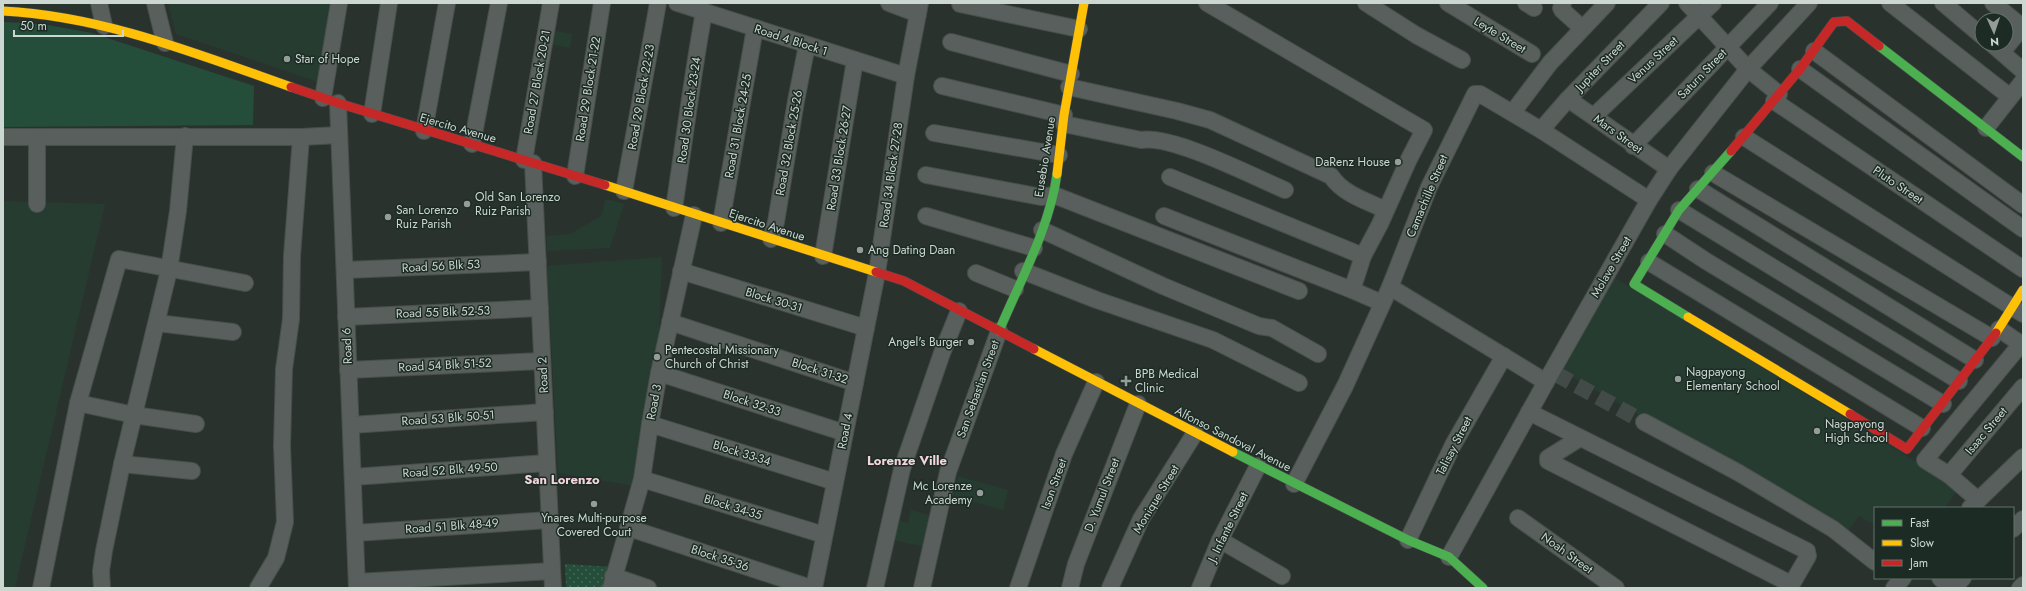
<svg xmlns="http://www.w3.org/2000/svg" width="2026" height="591" font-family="Jost,sans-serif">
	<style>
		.built { fill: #263c31 }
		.green { fill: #254e3a }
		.park { fill: url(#park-dots) }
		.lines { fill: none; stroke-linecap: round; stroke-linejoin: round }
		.street-tunnel { stroke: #424b47; stroke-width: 16; stroke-dasharray: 16 8; stroke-linecap: butt }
		.street-casing { stroke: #474f4b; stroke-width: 18 }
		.fast-casing { stroke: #474f4b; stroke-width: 10 }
		.slow-casing { stroke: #474f4b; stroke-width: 10 }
		.jam-casing { stroke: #474f4b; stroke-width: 10 }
		.street { stroke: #595f5c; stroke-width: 16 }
		.fast { stroke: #4caf50; stroke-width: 9 }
		.slow { stroke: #ffc107; stroke-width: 9 }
		.jam { stroke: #c62828; stroke-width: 9 }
		.poi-dot { fill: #949d99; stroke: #1c2c24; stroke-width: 1.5 }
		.labels { text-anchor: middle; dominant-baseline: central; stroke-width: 3; stroke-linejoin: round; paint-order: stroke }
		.street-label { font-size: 12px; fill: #cdd7d2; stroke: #1c2c24 }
		.poi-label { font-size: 12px; fill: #cdd7d2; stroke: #1c2c24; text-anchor: start }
		.neighbourhood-label { font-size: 13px; font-weight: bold; fill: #f5d4e0; stroke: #1c2c24 }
	</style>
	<defs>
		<pattern id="park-dots" width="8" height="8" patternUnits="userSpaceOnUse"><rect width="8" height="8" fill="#254e3a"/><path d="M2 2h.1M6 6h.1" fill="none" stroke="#436756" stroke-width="1.8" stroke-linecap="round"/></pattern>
	</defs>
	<rect width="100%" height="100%" fill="#2a322e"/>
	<g class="built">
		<path d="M168 3H335L321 83 176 34Z"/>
		<path d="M551 30 572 34 570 48 549 44Z"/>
		<path d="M606 199 624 204 610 248 547 251V236L570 234 601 216Z"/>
		<path d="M3 201 105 204 15 588H3Z"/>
		<path d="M662 257 659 335 634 486 558 473 547 266Z"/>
		<path d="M1613 277 1796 388 1959 488 1945 508H1875V525L1859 516 1846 534 1558 369Z"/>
		<path d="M958 476 1008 490 1003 510 952 496Z"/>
		<path d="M911 510 933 516 926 547 888 539 892 519 908 523Z"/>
	</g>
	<path class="green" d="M3 22 42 24 92 33 254 86 253 125 3 127Z"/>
	<path class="park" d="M565 564 613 567 609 588H566Z"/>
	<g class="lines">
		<path class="street-tunnel" d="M1556 374 1644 422"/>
		<defs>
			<g id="street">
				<path d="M99 3 104 26"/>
				<path d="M155 3 165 43"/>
				<path d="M677 3 906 76"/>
				<path d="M889 3 918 14"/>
				<path d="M1207 3 1424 130 1409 159 1380 224 1363 256 1352 290"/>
				<path d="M1366 3 1416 35 1462 60"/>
				<path d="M1448 3 1532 54"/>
				<path d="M1526 3 1534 8"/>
				<path d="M1563 3 1561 8 1562 10 1582 28"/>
				<path d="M1687 3 1748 69 1779 94"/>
				<path d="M1890 3 2009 96"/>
				<path d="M1943 3 1982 36"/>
				<path d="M1993 3 2021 26V29L2002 52"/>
				<path d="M960 4 1079 29"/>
				<path d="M951 42 1071 74"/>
				<path d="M1992 44 2023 71"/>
				<path d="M1814 51 2023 205"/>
				<path d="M1800 69 2023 229"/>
				<path d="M942 86 1064 115"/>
				<path d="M1069 87 1177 111 1210 120 1331 176C1343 194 1366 201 1386 210"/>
				<path d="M323 98 339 3"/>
				<path d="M1568 99 1669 169"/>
				<path d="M1774 101 2023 269"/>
				<path d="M338 103 357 588"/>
				<path d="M1513 112 1550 63 1607 3"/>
				<path d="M372 114 389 3"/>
				<path d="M1594 116 1713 3"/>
				<path d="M1064 124 1141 140C1173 135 1252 176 1285 190"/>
				<path d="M1986 128 2023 81"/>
				<path d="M1541 130 1568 99 1661 3"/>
				<path d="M424 131 447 3"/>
				<path d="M934 133 1059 155"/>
				<path d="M3 137H301L339 135"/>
				<path d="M37 137V204"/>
				<path d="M1744 137 2023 314"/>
				<path d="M472 144 499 3"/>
				<path d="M1633 146 1770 3"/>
				<path d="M524 160 551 3"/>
				<path d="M533 163 553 588"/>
				<path d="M1713 173 1992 338"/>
				<path d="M926 175 1041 197 1054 195 1299 291"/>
				<path d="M575 176 602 3"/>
				<path d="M1170 177 1363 256"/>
				<path d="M1698 189 1975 360"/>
				<path d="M624 191 658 3"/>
				<path d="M674 208C684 143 692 77 704 12"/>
				<path d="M1679 210 1959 381"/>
				<path d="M926 216 1034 248"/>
				<path d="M1164 216 1352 290 1382 303"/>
				<path d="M721 223 755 28"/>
				<path d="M1042 230 1163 286 1259 326 1272 328 1318 354"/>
				<path d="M1665 234 1706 261 1943 404"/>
				<path d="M771 239 776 222 796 101 807 45"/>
				<path d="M823 256 855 60"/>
				<path d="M1649 262 1922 428"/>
				<path d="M345 270 538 262"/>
				<path d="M681 271 866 328"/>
				<path d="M1023 271 1097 300 1213 340 1299 383"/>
				<path d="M976 273 1015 289"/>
				<path d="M1390 287 1546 382"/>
				<path d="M346 317 540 308"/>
				<path d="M670 322 855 383"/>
				<path d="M157 323 233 332"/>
				<path d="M348 370 542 361"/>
				<path d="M659 373 845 433"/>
				<path d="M78 403 134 415 196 424"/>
				<path d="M1529 412 1807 551 1808 556 1793 582 1789 583 1548 461V458L1580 438"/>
				<path d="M1644 422 1739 473 1833 529 1875 562"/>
				<path d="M650 424 835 482"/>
				<path d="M351 425 545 412"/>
				<path d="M122 464 192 471"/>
				<path d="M1949 475 2023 387"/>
				<path d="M353 477 547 463"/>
				<path d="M642 479 824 535"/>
				<path d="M1294 484 1345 386 1390 287 1429 187 1475 94H1480L1541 130 1649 200"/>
				<path d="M1978 500 1949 475 1925 460 2021 344 1999 329"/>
				<path d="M1970 508 2023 457"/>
				<path d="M1518 518 1616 588"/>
				<path d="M629 528 811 588"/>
				<path d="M2013 529 2023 519"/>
				<path d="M355 533 550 520"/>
				<path d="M1220 540 1282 576"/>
				<path d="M1408 540 1453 445 1504 356"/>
				<path d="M1449 557 1552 371 1649 200 1669 169 1748 69 1809 3"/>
				<path d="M613 576 648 588"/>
				<path d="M1940 578 1952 588"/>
				<path d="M357 582 552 571"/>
				<path d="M41 588 78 403 119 259 245 283"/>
				<path d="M102 588 101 571 104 551 122 464 169 270 178 211 185 136"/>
				<path d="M258 588 276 558 285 522 282 446 284 369 291 319 292 256 301 137"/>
				<path d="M611 588 642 479 650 424 659 373 694 215"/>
				<path d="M814 588 877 273 906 76 920 3"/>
				<path d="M875 588 902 469 942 353 959 311"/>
				<path d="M922 588 948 472 999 331"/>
				<path d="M1018 588 1064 454 1096 382"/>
				<path d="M1070 588 1076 564 1138 404"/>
				<path d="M1110 588 1141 519 1195 433"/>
				<path d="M1200 588 1220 540 1258 466"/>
				<path d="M1894 588 1903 578"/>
				<path d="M1953 588 1963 578"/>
				<path d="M2020 588 2023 585"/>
			</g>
			<g id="fast">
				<path d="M1879 46 2023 157"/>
				<path d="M1688 317 1634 284 1679 210 1731 151"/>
				<path d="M999 331C1020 281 1050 227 1057 174"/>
				<path d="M1233 452 1408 540 1449 557 1483 588"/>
			</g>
			<g id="slow">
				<path d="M3 11C103 16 197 54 291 87"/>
				<path d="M1057 174 1064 115 1084 3"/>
				<path d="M605 185 876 272"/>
				<path d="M1688 317 1850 414"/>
				<path d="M1996 333 2023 290"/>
				<path d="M1034 349 1233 452"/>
			</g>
			<g id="jam">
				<path d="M291 87 338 103 605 185"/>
				<path d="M1731 151 1800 69 1834 22 1847 21 1879 46"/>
				<path d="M876 272 904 281 1034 349"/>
				<path d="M1850 414 1907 449 1996 333"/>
			</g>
		</defs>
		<use href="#street" class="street-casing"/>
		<use href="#fast" class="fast-casing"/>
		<use href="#slow" class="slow-casing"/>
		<use href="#jam" class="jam-casing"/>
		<use href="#street" class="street"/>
		<use href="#fast" class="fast"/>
		<use href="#slow" class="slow"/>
		<use href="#jam" class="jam"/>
	</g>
	<g class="poi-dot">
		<circle cx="287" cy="59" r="4"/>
		<circle cx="1398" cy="162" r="4"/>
		<circle cx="467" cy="204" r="4"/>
		<circle cx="388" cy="217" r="4"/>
		<circle cx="860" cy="250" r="4"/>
		<circle cx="971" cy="342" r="4"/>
		<circle cx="657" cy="357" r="4"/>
		<circle cx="1678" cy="379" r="4"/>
		<path d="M1124 375h4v4h4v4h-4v4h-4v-4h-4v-4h4z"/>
		<circle cx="1817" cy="431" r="4"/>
		<circle cx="980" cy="493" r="4"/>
		<circle cx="594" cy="504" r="4"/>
	</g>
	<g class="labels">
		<g class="street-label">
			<text transform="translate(1500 35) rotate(31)">Leyte Street</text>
			<text transform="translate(791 40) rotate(18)">Road 4 Block 1</text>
			<text transform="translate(1653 60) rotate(-43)">Venus Street</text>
			<text transform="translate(1600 66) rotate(-46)">Jupiter Street</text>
			<text transform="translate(1702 74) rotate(-46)">Saturn Street</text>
			<text transform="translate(537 82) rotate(-80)">Road 27 Block 20-21</text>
			<text transform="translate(588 89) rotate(-81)">Road 29 Block 21-22</text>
			<text transform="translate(641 97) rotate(-80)">Road 29 Block 22-23</text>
			<text transform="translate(689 110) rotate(-82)">Road 30 Block 23-24</text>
			<text transform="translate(738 126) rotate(-80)">Road 31 Block 24-25</text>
			<text transform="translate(458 128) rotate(16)">Ejercito Avenue</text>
			<text transform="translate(1618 134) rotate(36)">Mars Street</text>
			<text transform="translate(789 143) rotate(-80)">Road 32 Block 25-26</text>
			<text transform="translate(1045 157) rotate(-81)">Eusebio Avenue</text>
			<text transform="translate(839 158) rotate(-81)">Road 33 Block 26-27</text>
			<text transform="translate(891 175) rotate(-82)">Road 34 Block 27-28</text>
			<text transform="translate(1898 185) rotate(34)">Pluto Street</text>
			<text transform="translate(1427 196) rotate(-67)">Camachille Street</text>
			<text transform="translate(767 225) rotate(18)">Ejercito Avenue</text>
			<text transform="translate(441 266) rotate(-3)">Road 56 Blk 53</text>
			<text transform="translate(1611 267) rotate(-60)">Molave Street</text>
			<text transform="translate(774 300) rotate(17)">Block 30-31</text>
			<text transform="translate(443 312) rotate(-2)">Road 55 Blk 52-53</text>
			<text transform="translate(347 346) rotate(-92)">Road 6</text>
			<text transform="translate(445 365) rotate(-3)">Road 54 Blk 51-52</text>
			<text transform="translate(820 371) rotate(18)">Block 31-32</text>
			<text transform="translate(543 375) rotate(-93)">Road 2</text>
			<text transform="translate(978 389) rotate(-70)">San Sebastian Street</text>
			<text transform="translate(654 402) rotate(-79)">Road 3</text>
			<text transform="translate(752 403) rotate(18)">Block 32-33</text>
			<text transform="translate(448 418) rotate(-4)">Road 53 Blk 50-51</text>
			<text transform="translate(845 431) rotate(-79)">Road 4</text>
			<text transform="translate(1986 431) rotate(-50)">Isaac Street</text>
			<text transform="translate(1233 439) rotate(27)">Alfonso Sandoval Avenue</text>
			<text transform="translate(1454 446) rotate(-63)">Talisay Street</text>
			<text transform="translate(742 453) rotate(17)">Block 33-34</text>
			<text transform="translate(450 470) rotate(-4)">Road 52 Blk 49-50</text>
			<text transform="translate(1054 484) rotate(-70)">Ison Street</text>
			<text transform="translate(1102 495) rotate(-69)">D. Yumul Street</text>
			<text transform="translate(1156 499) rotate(-59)">Monique Street</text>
			<text transform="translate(733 507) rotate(17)">Block 34-35</text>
			<text transform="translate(452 526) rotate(-4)">Road 51 Blk 48-49</text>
			<text transform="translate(1228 527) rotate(-64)">J. Infante Street</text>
			<text transform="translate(1567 553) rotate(36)">Noah Street</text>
			<text transform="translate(720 558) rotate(18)">Block 35-36</text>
		</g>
		<g class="poi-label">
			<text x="295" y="59">Star of Hope</text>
			<text x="1390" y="162" text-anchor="end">DaRenz House</text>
			<text x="475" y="197">Old San Lorenzo<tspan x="475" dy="14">Ruiz Parish</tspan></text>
			<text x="396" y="210">San Lorenzo<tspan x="396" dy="14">Ruiz Parish</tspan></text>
			<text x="868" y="250">Ang Dating Daan</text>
			<text x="963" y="342" text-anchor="end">Angel's Burger</text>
			<text x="665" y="350">Pentecostal Missionary<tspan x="665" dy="14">Church of Christ</tspan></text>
			<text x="1686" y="372">Nagpayong<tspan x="1686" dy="14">Elementary School</tspan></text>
			<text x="1135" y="374">BPB Medical<tspan x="1135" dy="14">Clinic</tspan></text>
			<text x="1825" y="424">Nagpayong<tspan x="1825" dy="14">High School</tspan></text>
			<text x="972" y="486" text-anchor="end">Mc Lorenze<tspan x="972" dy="14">Academy</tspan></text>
			<text x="594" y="518" text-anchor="middle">Ynares Multi-purpose<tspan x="594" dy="14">Covered Court</tspan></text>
		</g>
		<g class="neighbourhood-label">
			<text x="907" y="460">Lorenze Ville</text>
			<text x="562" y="479">San Lorenzo</text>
		</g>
	</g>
	<rect width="2026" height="591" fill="none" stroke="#cdd7d2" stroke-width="8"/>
	<rect x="1874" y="507" width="140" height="72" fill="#1c2c24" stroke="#63706a"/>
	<rect x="1882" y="520" width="20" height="6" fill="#4caf50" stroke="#63706a"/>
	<text x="1910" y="527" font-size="12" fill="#cdd7d2">Fast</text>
	<rect x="1882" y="540" width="20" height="6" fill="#ffc107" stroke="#63706a"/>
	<text x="1910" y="547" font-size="12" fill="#cdd7d2">Slow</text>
	<rect x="1882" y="560" width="20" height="6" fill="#c62828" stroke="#63706a"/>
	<text x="1910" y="567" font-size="12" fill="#cdd7d2">Jam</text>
	<g transform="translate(1994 32) rotate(177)"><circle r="19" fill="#1c2c24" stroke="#63706a"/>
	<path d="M0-3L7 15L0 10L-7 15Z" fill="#949d99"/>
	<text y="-6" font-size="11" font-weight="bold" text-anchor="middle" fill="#cdd7d2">N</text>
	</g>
	<path d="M14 30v6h109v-6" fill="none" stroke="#cdd7d2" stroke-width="2"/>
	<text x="20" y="30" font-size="12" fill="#cdd7d2" stroke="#1c2c24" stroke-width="3" paint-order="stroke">50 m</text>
</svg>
